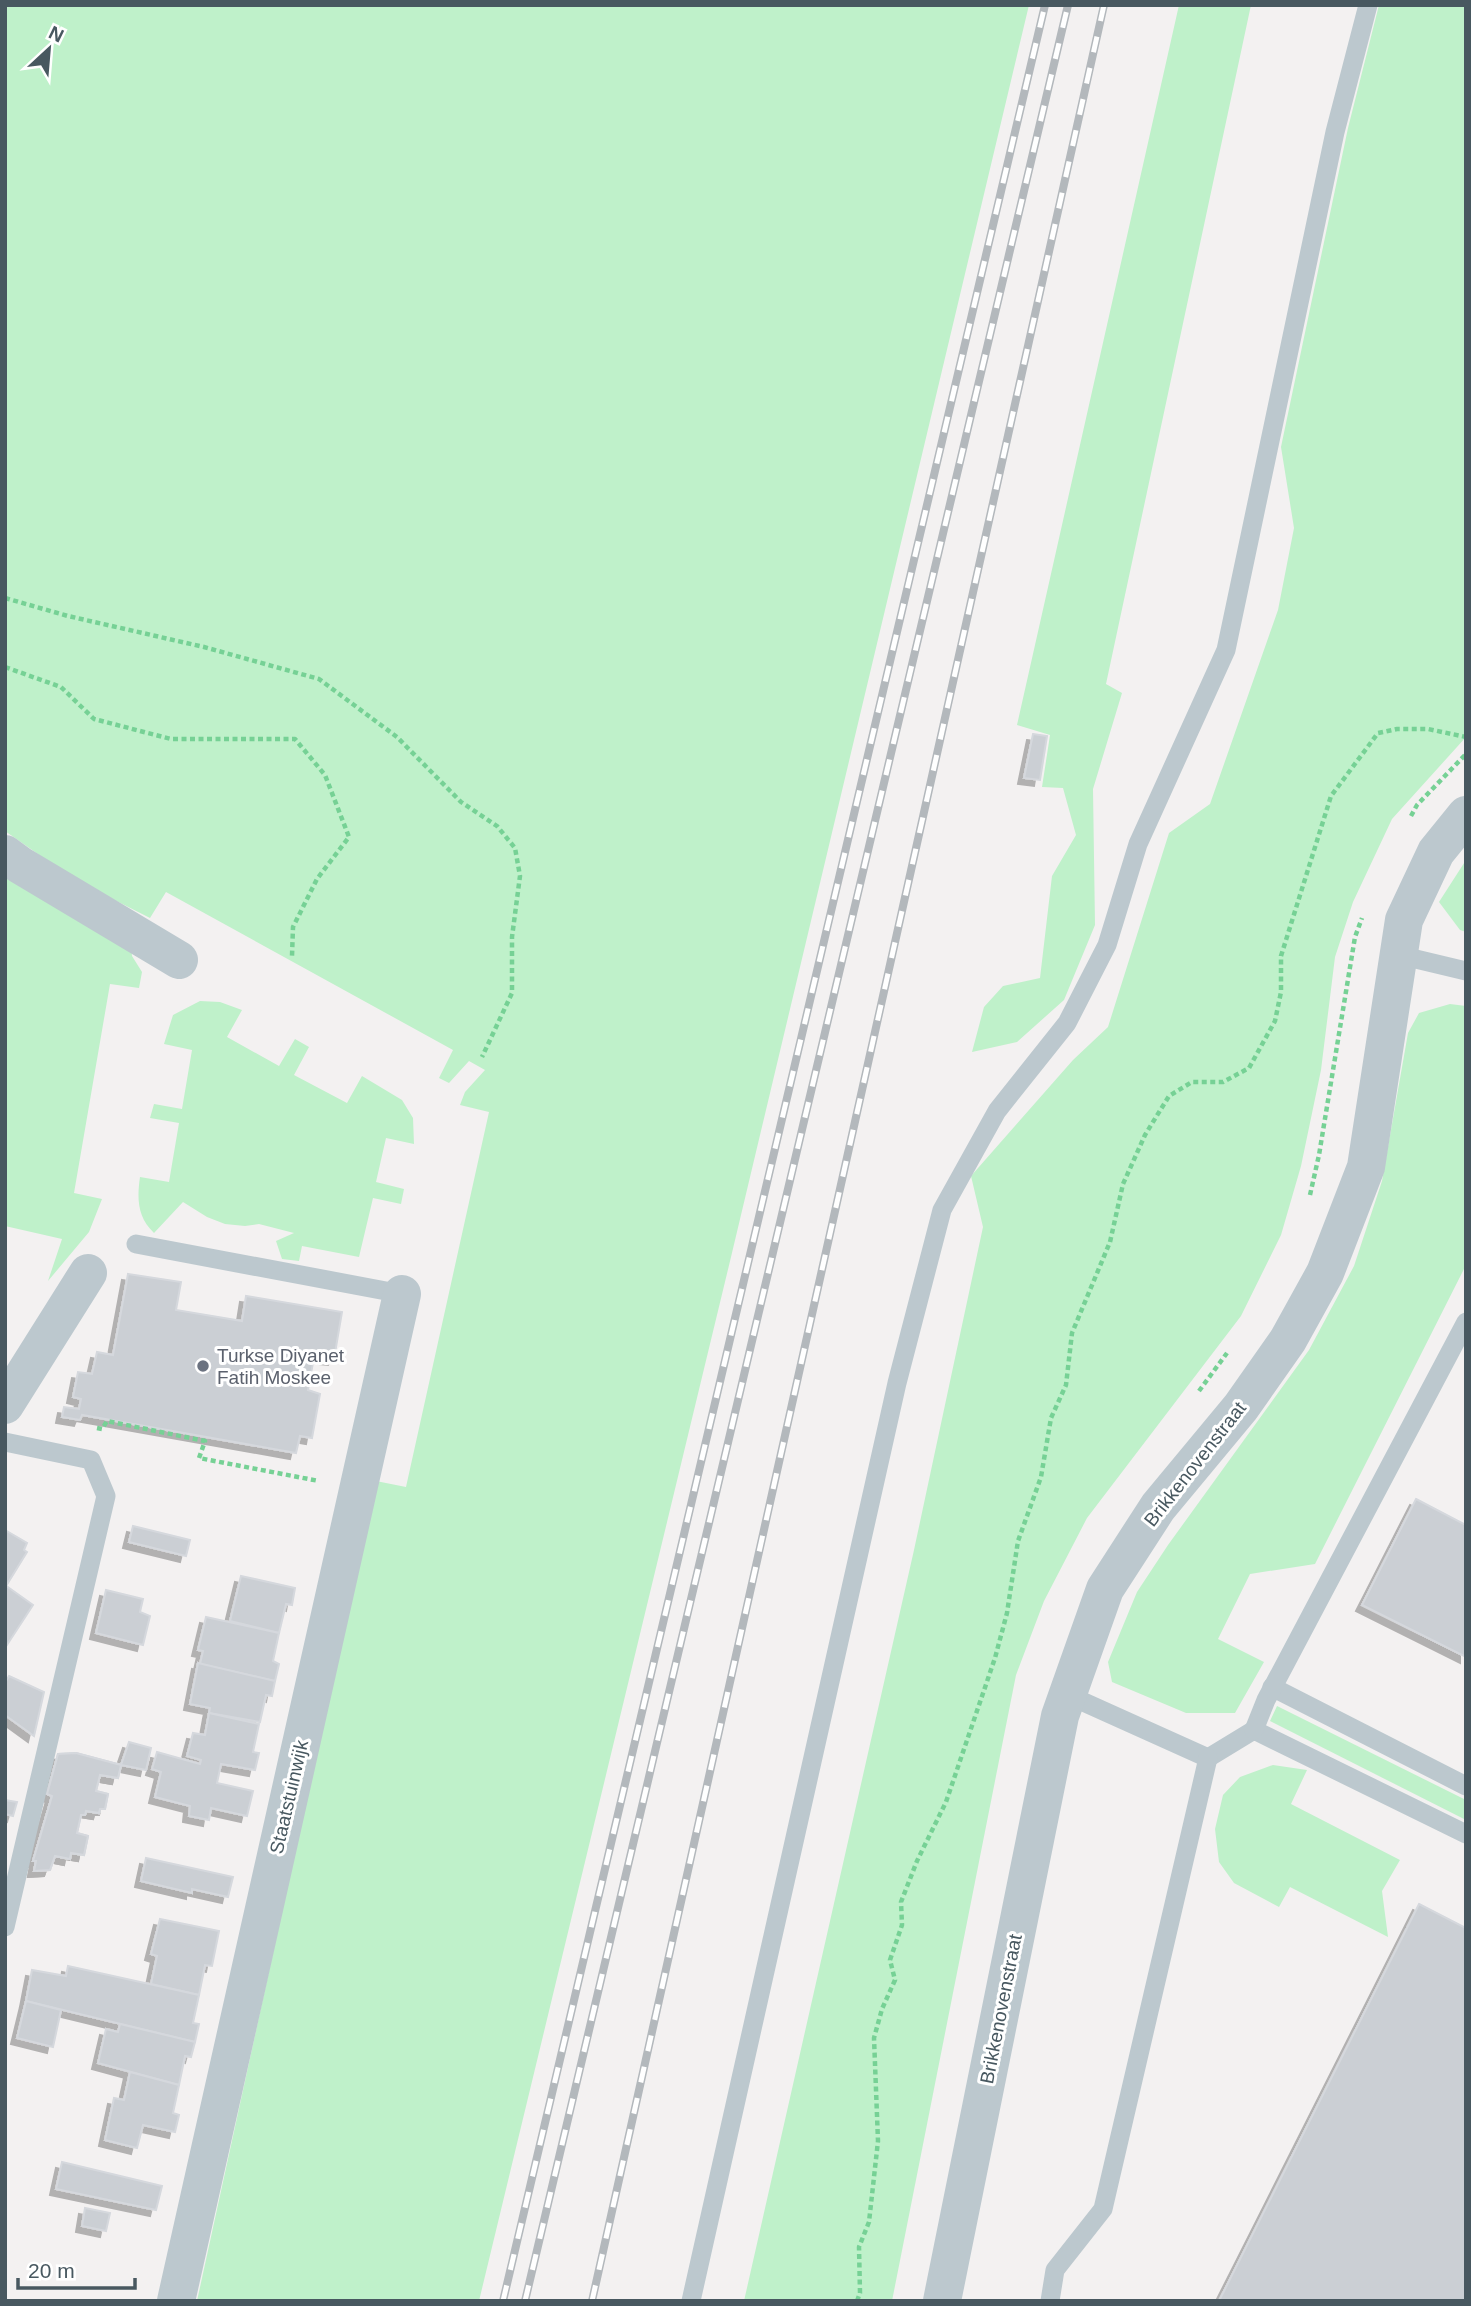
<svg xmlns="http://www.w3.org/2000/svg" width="1471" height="2306" font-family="Helvetica,sans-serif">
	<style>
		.green { fill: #bff1ca }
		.building { fill: #cbcfd4; stroke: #d5d8dd; stroke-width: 2; fill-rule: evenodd; filter: url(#shadow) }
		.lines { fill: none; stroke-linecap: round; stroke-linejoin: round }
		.path { stroke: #76d195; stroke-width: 4.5; stroke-dasharray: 5 3.5; stroke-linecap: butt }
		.service { stroke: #bcc8ce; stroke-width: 19 }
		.minor { stroke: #bcc8ce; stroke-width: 38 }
		.tertiary { stroke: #bcc8ce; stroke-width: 38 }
		.rail-casing { stroke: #b3b8bc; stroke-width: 8 }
		.rail { stroke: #fff; stroke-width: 5; stroke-dasharray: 16; stroke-linecap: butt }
		.worship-dot { fill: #6b7280; stroke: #fff; stroke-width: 2.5 }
		.labels { text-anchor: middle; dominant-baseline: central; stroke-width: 6; stroke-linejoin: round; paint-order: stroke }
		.worship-label { font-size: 19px; fill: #5b616d; stroke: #fff; text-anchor: start }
		.street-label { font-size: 19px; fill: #485860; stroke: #fff }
	</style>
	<defs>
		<filter id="shadow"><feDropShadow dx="-6" dy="6" stdDeviation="0" flood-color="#0004"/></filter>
	</defs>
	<rect width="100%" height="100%" fill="#f3f1f1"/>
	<g class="green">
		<path d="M5 5H1029L731 1257 479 2301H197L376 1481 406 1487 489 1112 460 1105 465 1092 485 1070 469 1061 449 1083 439 1078 453 1050 166 892 150 918 75 880 5 831Z"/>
		<path d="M1179 5H1251L1106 684 1122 693 1093 789 1095 925 1064 1000 1017 1042 972 1052 984 1007 1003 986 1040 978 1052 876 1076 835 1063 788 1042 787 1050 735 1017 725Z"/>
		<path d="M1379 5H1466V737L1392 819 1353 902 1335 957 1321 1070 1301 1166 1281 1235 1241 1316 1087 1518 1044 1601 1016 1675 892 2301H744L914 1550 983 1227 971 1176 1073 1060 1108 1027 1169 833 1210 804 1278 610 1294 528 1281 447 1348 128Z"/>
		<path d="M1466 860V932L1460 930 1439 902Z"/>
		<path d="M5 876 131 942 132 956 142 972 139 988 110 984 74 1193 102 1199 89 1232 48 1281 62 1239 5 1226Z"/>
		<path d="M200 1001 220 1002 242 1010 227 1037 279 1066 295 1039 309 1047 294 1075 347 1103 362 1076 402 1100 413 1118 414 1144 386 1138 376 1182 404 1189 401 1204 373 1198 359 1257 302 1246 299 1261 282 1259 276 1241 294 1233 259 1224 245 1226 225 1224 207 1217 183 1202 154 1233C137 1217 137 1198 140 1177L169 1182 179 1123 150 1118 154 1104 182 1109 192 1050 164 1044 173 1015Z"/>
		<path d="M1450 1004 1466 1006V1265L1315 1564 1250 1574 1218 1639 1264 1662 1235 1713H1186L1112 1682 1108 1662 1137 1592 1168 1545 1309 1350 1354 1266 1382 1181 1408 1033 1419 1013Z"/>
		<path d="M1277 1706 1466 1800V1820L1270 1721Z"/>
		<path d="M1273 1765 1307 1770 1291 1804 1400 1860 1382 1891 1388 1937 1290 1887 1279 1907 1234 1883 1219 1862 1215 1829 1223 1795 1240 1777Z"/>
	</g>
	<g class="building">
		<path d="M1033 734 1047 736 1040 780 1024 778Z"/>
		<path d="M128 1274 181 1282 176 1310 242 1321 246 1296 342 1312 334 1359 314 1357 308 1390 320 1394 312 1438 300 1436 296 1453 82 1415 80 1420 62 1417 64 1407 79 1409 81 1399 73 1397 78 1372 92 1374 97 1352 113 1355Z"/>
		<path d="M1416 1499 1466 1525V1657L1362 1605Z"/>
		<path d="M133 1526 190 1540 186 1556 129 1542Z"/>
		<path d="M5 1530 27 1543 24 1550 27 1552 6 1586Z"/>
		<path d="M241 1576 295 1588 292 1605 286 1604 279 1633 230 1621Z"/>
		<path d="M5 1585 33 1605 5 1648Z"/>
		<path d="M106 1590 143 1599 140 1612 150 1616 143 1645 96 1633Z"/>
		<path d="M206 1617 279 1633 273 1661 279 1664 275 1681 200 1664 203 1651 198 1650Z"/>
		<path d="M198 1663 275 1681 272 1696 266 1695 260 1722 209 1713 210 1708 190 1704Z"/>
		<path d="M9 1676 44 1692 34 1736 5 1715V1683Z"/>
		<path d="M209 1713 259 1724 253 1752 259 1753 255 1770 221 1764 217 1783 253 1791 247 1816 211 1808 209 1820 189 1816 190 1806 155 1797 161 1772 152 1769 157 1752 200 1764 201 1760 187 1756 193 1733 205 1735Z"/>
		<path d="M129 1742 151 1748 146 1770 121 1765Z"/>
		<path d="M76 1753 121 1765 118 1778 100 1775 96 1791 108 1794 105 1809H100L99 1813 86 1811 85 1815H81L77 1833 88 1836 84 1855 71 1853 70 1859 55 1856 50 1870 34 1871 36 1861H33L52 1796 47 1794 58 1754ZM69 1765 85 1769 76 1801 61 1797Z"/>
		<path d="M76 1753 121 1765 118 1778 100 1775 96 1791 108 1794 105 1809H100L99 1813 86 1811 85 1815H81L77 1833 88 1836 84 1855 71 1853 70 1859 55 1856 50 1870 34 1871 36 1861H33L52 1796 47 1794 58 1754Z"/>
		<path d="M5 1800 17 1802 13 1816 5 1814Z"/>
		<path d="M146 1858 233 1877 228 1897 192 1889V1893L141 1881Z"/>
		<path d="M1419 1904 1466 1928V2301H1219Z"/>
		<path d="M160 1919 219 1931 212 1966 205 1965 199 1995 151 1984 157 1956 151 1954Z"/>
		<path d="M68 1966 199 1995 193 2023 199 2024 195 2042 26 2001 32 1970 66 1976Z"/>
		<path d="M26 2001 61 2010 53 2047 17 2038Z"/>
		<path d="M120 2024 195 2042 191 2057 185 2056 179 2085 98 2063 106 2029 118 2032Z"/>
		<path d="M130 2072 179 2085 173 2113 179 2115 175 2132 143 2125 137 2148 105 2140 114 2098 124 2100Z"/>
		<path d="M62 2162 162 2186 156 2210 56 2189Z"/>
		<path d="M85 2208 110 2213 106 2231 82 2226Z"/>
	</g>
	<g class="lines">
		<g class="path">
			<path d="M5 598 68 616 204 647 319 679 397 737 461 802 497 826 515 848 520 876 512 937V993L482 1057"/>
			<path d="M5 667 61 687 94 719 171 739H295L325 775 349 837 317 879 293 927 292 956"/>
			<path d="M1411 816 1417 805 1466 754"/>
			<path d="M1310 1195 1319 1155 1355 937 1362 918"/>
			<path d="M1199 1391 1227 1353"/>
			<path d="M97 1428 102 1429 107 1421 205 1441 199 1458 319 1481"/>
			<path d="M857 2301 860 2293 859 2247 869 2222 878 2141 874 2038 882 2009 895 1980 890 1960 902 1925 901 1902 917 1861 946 1802 995 1658 1007 1613 1018 1541 1041 1477 1051 1418 1066 1385 1072 1333 1110 1242 1123 1184 1145 1135 1169 1096 1192 1082H1223L1249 1068 1275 1021 1281 992V956L1331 796 1378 733 1397 729H1428L1466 737"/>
		</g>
		<g class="service">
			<path d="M1399 955 1466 971"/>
			<path d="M136 1244 402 1294"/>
			<path d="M5 1442 91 1460 106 1496 5 1927"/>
			<path d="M1272 1687 1466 1786"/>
			<path d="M1068 1695 1208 1758 1254 1730 1466 1834"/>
			<path d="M1254 1730 1266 1700 1466 1322"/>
			<path d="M691 2301 897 1383 942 1210 997 1111 1067 1023 1107 945 1138 844 1226 650 1335 132 1368 5"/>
			<path d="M1050 2301 1055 2270 1103 2209 1208 1758"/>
		</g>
		<g class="minor">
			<path d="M5 854 20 865 179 960"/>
			<path d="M5 1405 88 1273"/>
			<path d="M176 2301 402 1294"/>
		</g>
		<path class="tertiary" d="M942 2301 1060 1716 1105 1589 1158 1507 1241 1407 1288 1340 1325 1273 1366 1167 1404 920 1436 852 1466 815"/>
		<defs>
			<g id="rail">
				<path d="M503 2301 1045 5"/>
				<path d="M525 2301 1068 5"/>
				<path d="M592 2301 1104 5"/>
			</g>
		</defs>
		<use href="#rail" class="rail-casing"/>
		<use href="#rail" class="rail"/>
	</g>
	<circle class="worship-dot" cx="203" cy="1366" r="7"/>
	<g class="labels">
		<g class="worship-label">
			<text x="217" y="1355">Turkse Diyanet<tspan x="217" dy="22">Fatih Moskee</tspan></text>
		</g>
		<g class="street-label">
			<text transform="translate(1195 1464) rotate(-52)">Brikkenovenstraat</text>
			<text transform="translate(289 1797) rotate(-77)">Staatstuinwijk</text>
			<text transform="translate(1001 2009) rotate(-79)">Brikkenovenstraat</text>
		</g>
	</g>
	<rect width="1471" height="2306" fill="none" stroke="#485860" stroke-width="14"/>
	<g transform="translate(49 49) rotate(26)" stroke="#ffffff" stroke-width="5" paint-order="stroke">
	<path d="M0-5L12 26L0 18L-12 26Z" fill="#485860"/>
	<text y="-10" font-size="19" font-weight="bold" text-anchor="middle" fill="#485860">N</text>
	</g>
	<path d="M18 2278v10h117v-10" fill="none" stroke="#485860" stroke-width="3.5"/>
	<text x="28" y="2278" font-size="21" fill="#485860" stroke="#ffffff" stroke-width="5" paint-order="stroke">20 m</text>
</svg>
